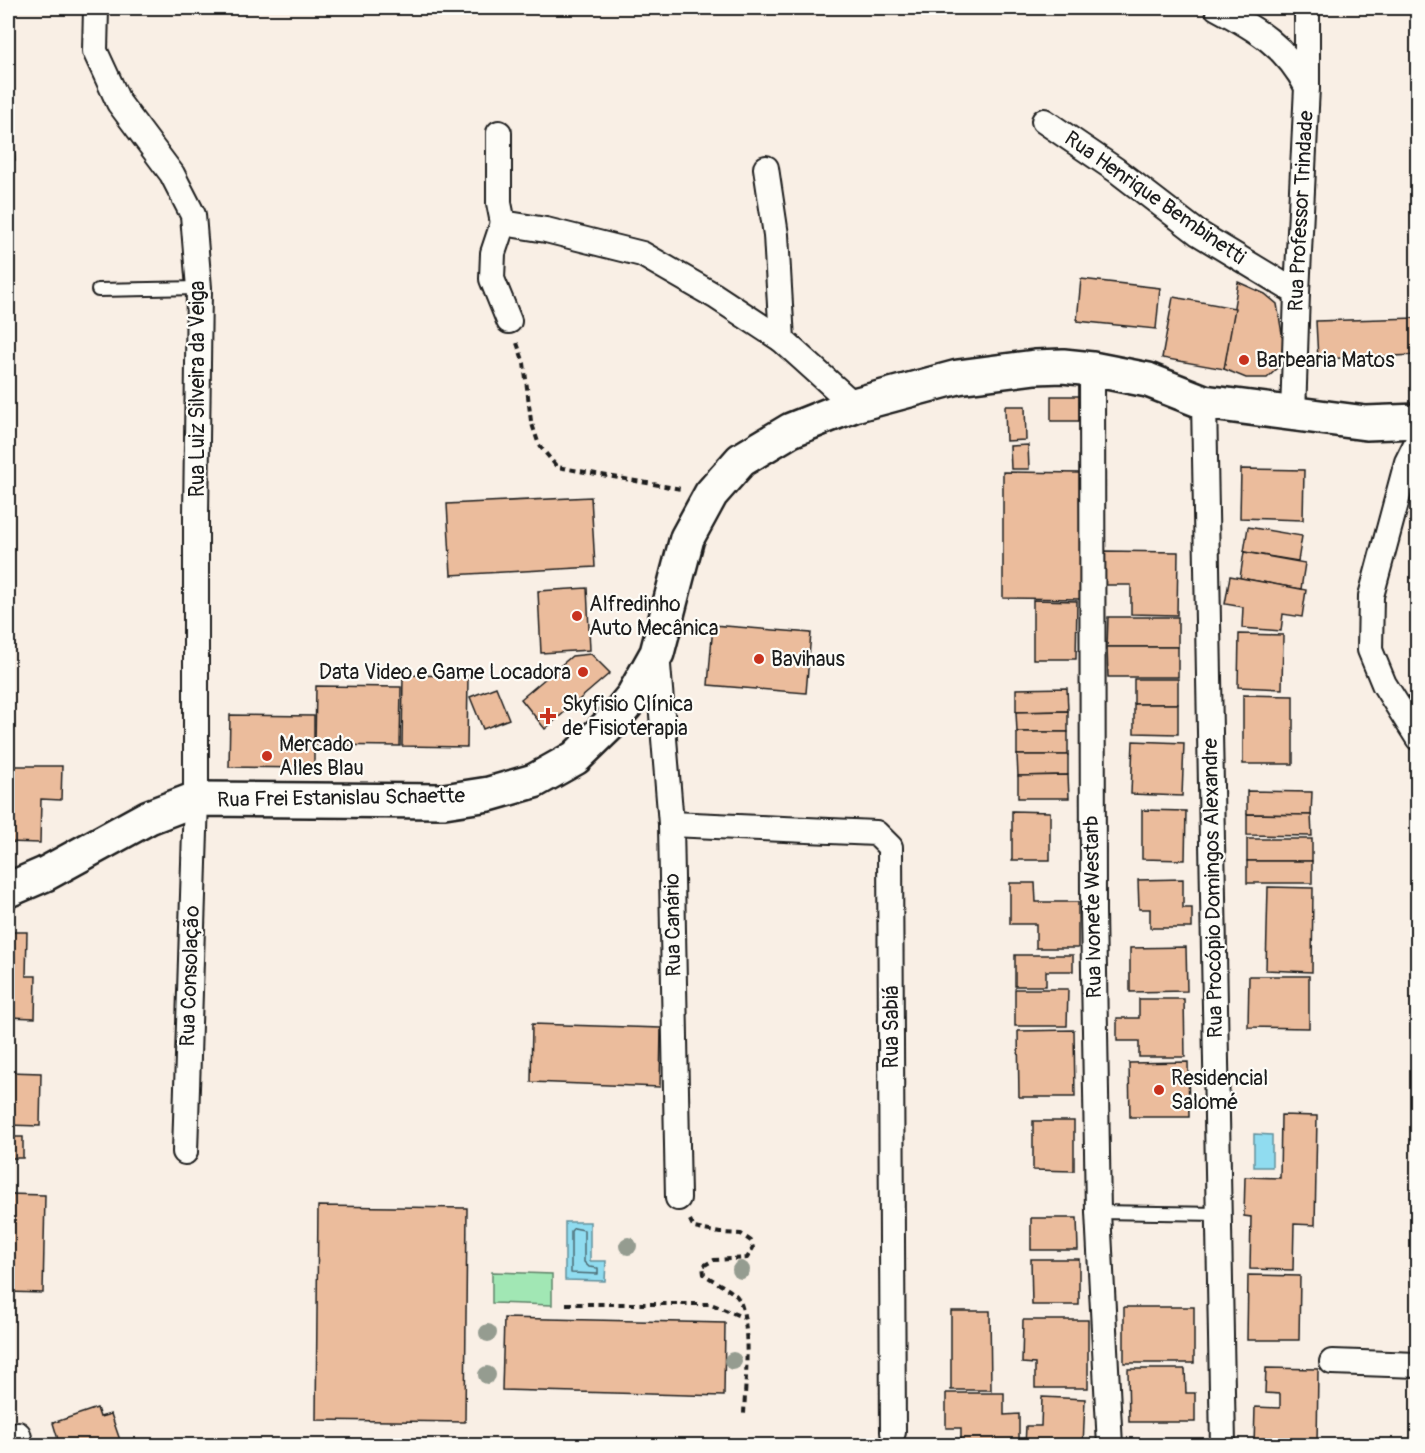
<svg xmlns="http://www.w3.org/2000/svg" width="1425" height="1453" font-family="Pangolin,sans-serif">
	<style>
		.green { fill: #a1e7b4; stroke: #5e8268; stroke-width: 1.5 }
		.water { fill: #90dcf0; stroke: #628f9b; stroke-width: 1.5 }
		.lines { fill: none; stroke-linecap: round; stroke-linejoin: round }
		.shore { stroke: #4a6971; stroke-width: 1.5 }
		.building { fill: #ebbc9c; stroke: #1c1c1c; stroke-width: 1.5 }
		.service-casing { stroke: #1c1c1c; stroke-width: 16 }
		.minor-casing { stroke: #1c1c1c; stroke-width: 28 }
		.secondary-casing { stroke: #1c1c1c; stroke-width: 38 }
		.path { stroke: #1c1c1c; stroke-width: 4; stroke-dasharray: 6 4.5; stroke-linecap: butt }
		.service { stroke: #fdfcf7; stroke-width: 12 }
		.minor { stroke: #fdfcf7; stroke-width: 24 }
		.secondary { stroke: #fdfcf7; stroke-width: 33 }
		.tree { fill: #959c90 }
		.poi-dot { fill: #c8321e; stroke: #fdfcf7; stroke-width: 2 }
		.labels { text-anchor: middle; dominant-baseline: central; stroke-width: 4.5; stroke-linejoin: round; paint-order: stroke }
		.street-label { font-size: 21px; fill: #1c1c1c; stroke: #fdfcf7 }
		.poi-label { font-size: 21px; fill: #1c1c1c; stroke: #fdfcf7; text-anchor: start }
	</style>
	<rect width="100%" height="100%" fill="#f9efe5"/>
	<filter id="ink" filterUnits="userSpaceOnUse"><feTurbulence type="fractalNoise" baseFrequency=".0167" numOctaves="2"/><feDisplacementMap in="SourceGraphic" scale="12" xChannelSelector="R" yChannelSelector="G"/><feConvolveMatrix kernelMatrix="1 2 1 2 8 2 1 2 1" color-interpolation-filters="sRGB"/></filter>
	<g filter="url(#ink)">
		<path class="green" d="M492 1272 552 1274V1305L492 1303Z"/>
		<g class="water">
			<path d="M1254 1134 1272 1135V1167H1254Z"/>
			<path d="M565 1222H590V1261H606L605 1281 565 1280Z"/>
		</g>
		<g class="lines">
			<path class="shore" d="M574 1228 584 1230V1262L589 1267 598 1268V1274L571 1273V1231Z"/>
		</g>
		<g class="building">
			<path d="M12 114 15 160H8V115Z"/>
			<path d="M1081 279 1160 288 1156 329 1077 321Z"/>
			<path d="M1238 282 1265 294 1277 304 1284 345 1280 366 1267 378H1246L1224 369Z"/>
			<path d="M1173 297 1235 308 1224 369 1162 358Z"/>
			<path d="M1416 318 1417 355 1318 359 1316 321Z"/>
			<path d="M1051 396H1081L1082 421H1051Z"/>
			<path d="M1005 406H1025L1026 440 1006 441Z"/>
			<path d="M1028 445 1029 469H1011L1010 446Z"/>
			<path d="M1241 469 1304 470 1303 520 1240 518Z"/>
			<path d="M1003 472 1081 473V599L1003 598Z"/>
			<path d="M591 497 595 567 451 575 447 504Z"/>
			<path d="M1248 527 1302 536 1298 561 1244 552Z"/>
			<path d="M1104 551 1178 552 1177 615 1131 614V585H1104Z"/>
			<path d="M1244 552 1305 563 1301 589 1240 578Z"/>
			<path d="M1230 576 1306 590 1302 617 1283 614 1281 631 1242 628 1243 607 1225 604Z"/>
			<path d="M587 588 590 650 541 653 538 591Z"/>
			<path d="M1033 600 1077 601 1076 659H1033Z"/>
			<path d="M1108 617H1178V647H1107Z"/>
			<path d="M713 625 811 633 806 693 708 685Z"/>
			<path d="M1239 634 1283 635 1282 689 1238 687Z"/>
			<path d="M1107 647H1178V677H1108Z"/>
			<path d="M591 654 610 673 545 729 521 699 572 656Z"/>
			<path d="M403 675 468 676 467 747 402 746Z"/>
			<rect x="1134" y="679" width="44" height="25"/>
			<path d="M316 686 401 687 400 746 315 745Z"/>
			<path d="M496 687 509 719 483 729 470 697Z"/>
			<path d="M1067 688 1068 711 1016 712V689Z"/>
			<path d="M1243 695 1293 696V764H1243Z"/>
			<path d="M1134 704H1178V734L1134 733Z"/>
			<path d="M1068 711V732H1017L1016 712Z"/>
			<path d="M230 715 314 716V768L229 767Z"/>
			<rect x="1017" y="732" width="51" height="23"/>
			<path d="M1133 741 1184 743 1182 796 1131 794Z"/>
			<path d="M1017 755H1068V775L1018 776Z"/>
			<path d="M8 766H62L61 800 41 799 40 843 8 842Z"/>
			<path d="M1068 775 1069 798H1018V776Z"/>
			<path d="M1247 791 1312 792 1311 815 1247 814Z"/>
			<path d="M1142 810 1186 811 1185 860 1142 859Z"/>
			<path d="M1012 811 1050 812V860H1012Z"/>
			<path d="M1247 814 1311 815 1312 836 1247 835Z"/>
			<rect x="1247" y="839" width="65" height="22"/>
			<rect x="1247" y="861" width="65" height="22"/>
			<path d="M1183 879V908H1192V928H1150V909H1139L1138 880Z"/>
			<path d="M1010 883H1035L1036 902H1078V948H1036V924H1010Z"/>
			<path d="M1268 887 1313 888 1312 972 1266 970Z"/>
			<path d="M8 932H27L26 976H36L35 1018 8 1017Z"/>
			<path d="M1186 947 1187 991 1130 992V948Z"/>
			<path d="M1015 955H1073V971H1046V986H1015Z"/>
			<path d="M1249 976H1309V1028L1248 1027Z"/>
			<path d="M1015 989H1068L1067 1026H1015Z"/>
			<path d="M1139 999H1184L1185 1057H1139V1041H1117V1018H1139Z"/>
			<path d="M532 1024 661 1028 660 1087 531 1082Z"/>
			<path d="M1074 1030 1075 1097H1019L1018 1031Z"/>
			<path d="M1188 1062 1189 1117H1130L1129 1063Z"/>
			<path d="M8 1072 41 1073 40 1126 8 1125Z"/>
			<path d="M1281 1115 1317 1116 1315 1225 1294 1224 1293 1270 1250 1269 1251 1217 1244 1216 1245 1177 1280 1178Z"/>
			<path d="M1033 1121H1074V1171L1033 1170Z"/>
			<rect x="8" y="1137" width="15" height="21"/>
			<path d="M8 1194 45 1195 43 1293 8 1292Z"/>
			<path d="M318 1206 467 1208 465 1422 316 1420Z"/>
			<path d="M1031 1218H1077L1078 1250H1031Z"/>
			<path d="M1031 1259H1079V1305H1032Z"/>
			<path d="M1248 1275 1300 1276 1299 1340H1247Z"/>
			<rect x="1124" y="1307" width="70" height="56"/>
			<path d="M951 1311H990L991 1390H951Z"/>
			<path d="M504 1318 725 1323 724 1396 502 1390Z"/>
			<path d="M1023 1320H1088V1388H1035V1364L1022 1363Z"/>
			<path d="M1266 1368 1318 1369 1317 1446H1254L1255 1407 1280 1408V1394L1265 1393Z"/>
			<path d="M1128 1369H1185L1186 1393H1195V1422H1129Z"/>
			<path d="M946 1393H1004V1415L1019 1414V1446H961V1428H946Z"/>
			<path d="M1042 1397 1085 1399 1083 1446H1025L1026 1426H1041Z"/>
			<path d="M97 1408 100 1417 111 1414 122 1446H60L53 1423Z"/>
		</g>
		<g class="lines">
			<defs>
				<g id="service">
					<path d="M98 290 199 288"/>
					<path d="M1098 1212 1219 1214"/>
				</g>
				<g id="minor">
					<path d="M96 8 95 51 119 103 172 174 193 215 199 288 196 516V799L185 1152"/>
					<path d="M1217 8C1256 29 1286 46 1307 87"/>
					<path d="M1044 121 1116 170 1198 233 1297 293"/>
					<path d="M499 133V203L503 223 546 230 642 254 715 296 782 340 854 405"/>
					<path d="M766 168 776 235 782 340"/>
					<path d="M503 223 493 253 492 279 509 321"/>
					<path d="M1092 369 1093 911 1098 1212 1110 1446"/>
					<path d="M1204 402 1223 1446"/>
					<path d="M1293 414 1297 293 1307 87V8"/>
					<path d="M1418 440 1407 462 1371 596 1370 650 1384 684 1418 738"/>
					<path d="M657 653 671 824 678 1198"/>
					<path d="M671 824 876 833 890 847 893 1432"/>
					<path d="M1332 1362 1418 1365"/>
					<path d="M18 1434 21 1446"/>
				</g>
				<path id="secondary" d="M8 890 45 874 149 817 196 799 444 801 489 794 534 781 575 758 610 724 633 696 657 653 687 538 711 494 741 460 791 430 854 405 958 377 1035 367 1063 366 1092 369 1148 380 1204 402 1366 423 1418 421"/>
			</defs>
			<use href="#service" class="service-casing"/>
			<use href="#minor" class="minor-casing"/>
			<use href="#secondary" class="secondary-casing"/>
			<g class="path">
				<path d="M517 343 524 363 531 421 539 445 557 467 681 489"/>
				<path d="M690 1220 694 1228 720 1233 741 1234 751 1241 753 1248 747 1258 714 1260 703 1266 704 1274C712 1281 733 1290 738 1298 752 1319 745 1387 744 1414"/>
				<path d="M566 1304H711L745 1318"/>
			</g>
			<use href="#service" class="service"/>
			<use href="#minor" class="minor"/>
			<use href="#secondary" class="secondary"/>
		</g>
		<g class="tree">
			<circle cx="628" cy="1246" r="9"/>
			<circle cx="741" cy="1270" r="9"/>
			<circle cx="488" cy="1333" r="9"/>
			<circle cx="733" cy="1361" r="9"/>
			<circle cx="487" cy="1375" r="9"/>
		</g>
	</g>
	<g class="poi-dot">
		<circle cx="1244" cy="360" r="6"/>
		<circle cx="577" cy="616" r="6"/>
		<circle cx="759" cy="659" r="6"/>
		<circle cx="583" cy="672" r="6"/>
		<path d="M545 707h6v6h6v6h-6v6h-6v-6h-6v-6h6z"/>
		<circle cx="267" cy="756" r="6"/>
		<circle cx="1159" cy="1090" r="6"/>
	</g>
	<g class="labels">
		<g class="street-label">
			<text transform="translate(1155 198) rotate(35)">Rua Henrique Bembinetti</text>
			<text transform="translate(1301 211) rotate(-87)">Rua Professor Trindade</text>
			<text transform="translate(197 389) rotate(-90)">Rua Luiz Silveira da Veiga</text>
			<text transform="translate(341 798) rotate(-1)">Rua Frei Estanislau Schaette</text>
			<text transform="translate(1213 888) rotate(-91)">Rua Procópio Domingos Alexandre</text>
			<text transform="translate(1093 907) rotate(-91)">Rua Ivonete Westarb</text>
			<text transform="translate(673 925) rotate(-91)">Rua Canário</text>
			<text transform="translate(190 976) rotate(-88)">Rua Consolação</text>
			<text transform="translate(891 1027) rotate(-90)">Rua Sabiá</text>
		</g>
		<g class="poi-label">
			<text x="1256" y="360">Barbearia Matos</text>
			<text x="589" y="604">Alfredinho<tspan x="589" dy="24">Auto Mecânica</tspan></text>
			<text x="771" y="659">Bavihaus</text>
			<text x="571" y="672" text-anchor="end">Data Video e Game Locadora</text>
			<text x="562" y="704">Skyfisio Clínica<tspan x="562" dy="24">de Fisioterapia</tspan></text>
			<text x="279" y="744">Mercado<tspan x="279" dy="24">Alles Blau</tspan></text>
			<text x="1171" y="1078">Residencial<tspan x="1171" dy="24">Salomé</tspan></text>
		</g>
	</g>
	<rect width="1425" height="1453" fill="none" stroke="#fdfcf7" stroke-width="30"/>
	<rect x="15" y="15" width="1395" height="1423" fill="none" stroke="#1c1c1c" stroke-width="2" filter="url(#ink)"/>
</svg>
